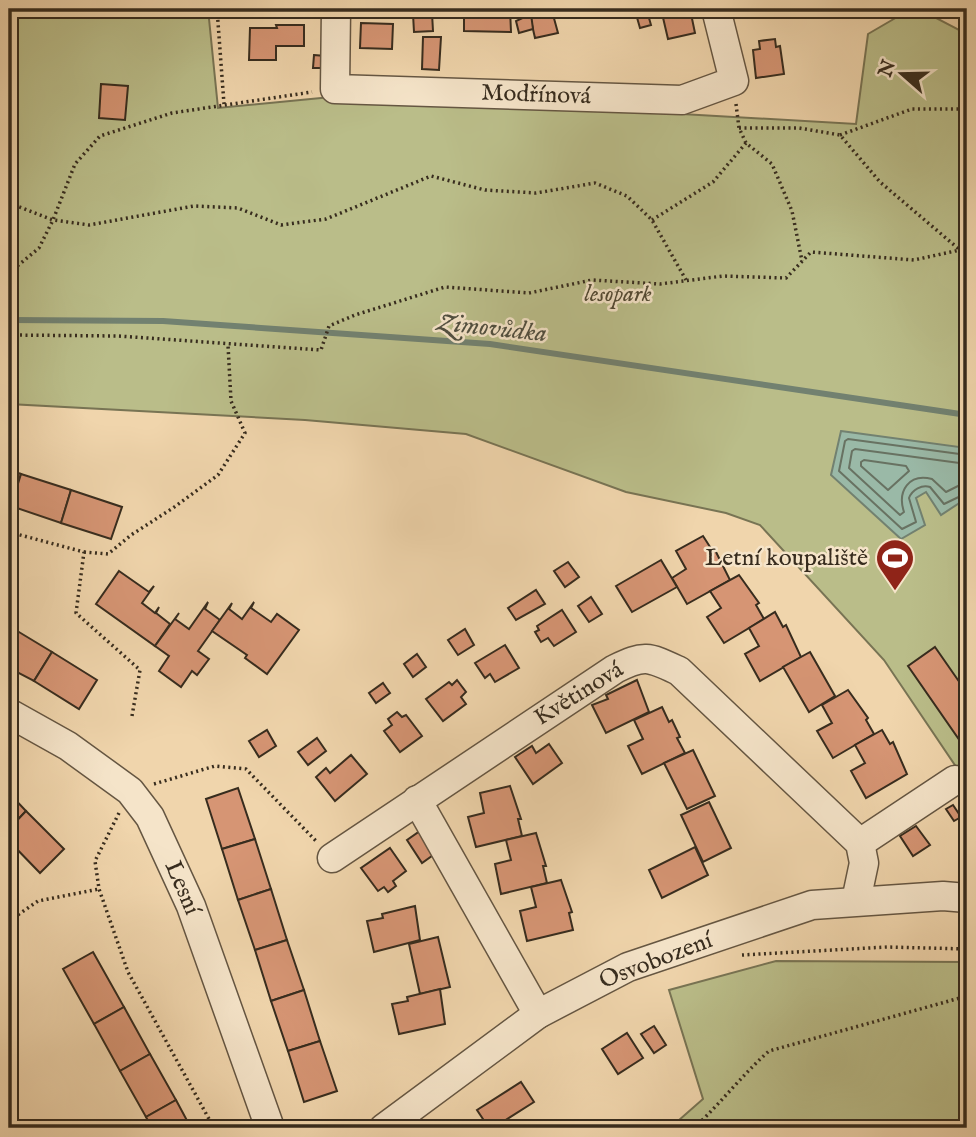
<svg xmlns="http://www.w3.org/2000/svg" width="976" height="1137" font-family="'IM FELL English',serif">
	<style>
		.green { fill: #babd89; stroke: #787454; stroke-width: 2 }
		.water { fill: #9ab9a7; stroke: #728170; stroke-width: 2 }
		.lines { fill: none; stroke-linecap: round; stroke-linejoin: round }
		.shore { stroke: #687262; stroke-width: 2 }
		.stream { stroke: #728170; stroke-width: 6 }
		.building { fill: #d69574; stroke: #372c1e; stroke-width: 2 }
		.minor-casing { stroke: #655642; stroke-width: 31 }
		.path { stroke: #372c1e; stroke-width: 3.5; stroke-dasharray: 2 3.5; stroke-linecap: butt }
		.minor { stroke: #f5e4c9; stroke-width: 28 }
		.labels { text-anchor: middle; dominant-baseline: central; stroke-width: 5; stroke-linejoin: round; paint-order: stroke }
		.street-label { font-size: 24px; fill: #372c1e; stroke: #f5e4c9 }
		.park-label { font-size: 24px; font-style: italic; fill: #514933; stroke: #f5e4c9 }
		.poi-label { font-size: 24px; fill: #372c1e; stroke: #f5e4c9; text-anchor: end }
		.water-label { font-size: 26px; font-style: italic; fill: #504f40; stroke: #f5e4c9 }
	</style>
	<rect width="100%" height="100%" fill="#f0d5ac"/>
	<filter id="stains"><feTurbulence type="fractalNoise" baseFrequency=".00286" numOctaves="4"/><feColorMatrix values="0 0 0 0 .2 0 0 0 0 .09 0 0 0 0 .02 0 0 0 .5 -.17"/></filter>
	<radialGradient id="worn" r=".72"><stop offset=".6" stop-color="#630" stop-opacity="0"/><stop offset="1" stop-color="#630" stop-opacity=".3"/></radialGradient>
	<g class="green">
		<path d="M9 9H208L218 108 352 95 856 124 868 34 911 9H919L967 34V783L884 660 760 525 726 513 626 492 466 434 305 420 9 404Z"/>
		<path d="M776 961 967 962V1128H670L703 1099 669 990Z"/>
	</g>
	<path class="water" d="M841 431 967 448V498L941 515 926 492 916 498 925 525 901 539 831 475Z"/>
	<g class="lines">
		<g class="shore">
			<path d="M967 455 848 439 845 441 839 471 902 529 916 522 909 498C912 490 922 484 930 487L944 504 967 493"/>
			<path d="M864 460 906 466 909 471 888 490 861 466V462Z"/>
			<path d="M967 464 855 449 852 451 849 468 900 515 904 512C897 491 909 473 932 479L946 492 960 485 967 484"/>
		</g>
		<path class="stream" d="M9 320 163 321 490 344 967 415"/>
	</g>
	<g class="building">
		<path d="M464 9H510L511 32 464 31Z"/>
		<path d="M661 9H690L695 33 668 39Z"/>
		<path d="M552 11 558 33 535 38 530 16Z"/>
		<path d="M647 11 651 25 640 28 636 14Z"/>
		<path d="M432 13 433 31 414 32 413 14Z"/>
		<path d="M531 14 533 29 519 33 516 21Z"/>
		<path d="M361 23 393 24 392 49 360 48Z"/>
		<path d="M276 25H304V46H276V60H249L250 28H277Z"/>
		<path d="M423 37H441L439 70 422 69Z"/>
		<path d="M775 39 776 47 780 46 784 74 756 78 753 50 760 49 759 41Z"/>
		<path d="M314 55 325 56 324 68H313Z"/>
		<path d="M101 84 128 86 125 120 99 118Z"/>
		<path d="M9 470 21 474 11 506H9Z"/>
		<path d="M21 474 71 490 61 523 11 506Z"/>
		<path d="M71 490 122 507 111 539 61 523Z"/>
		<path d="M703 536 712 550 714 548 730 580 687 604 672 578 686 569 676 551Z"/>
		<path d="M661 560 677 587 632 612 616 586Z"/>
		<path d="M568 562 579 577 565 587 554 571Z"/>
		<path d="M119 571 149 592 154 586 142 603 155 613 159 607 156 613 170 624 155 646 96 604Z"/>
		<path d="M739 575 759 603 756 605 764 619 724 643 707 617 721 608 710 591Z"/>
		<path d="M536 590 545 604 516 620 508 608Z"/>
		<path d="M591 597 602 614 589 622 578 606Z"/>
		<path d="M208 602 205 609 220 620 198 651 209 659 197 675 192 671 181 687 159 671 169 656 155 646 179 613 175 619 189 629Z"/>
		<path d="M254 602 251 608 271 622 277 614 299 630 267 674 245 658 247 655 212 631 232 603 229 609 242 619Z"/>
		<path d="M562 610 576 632 554 646 548 638 541 642 535 632 539 630 537 626Z"/>
		<path d="M775 612 783 627 786 625 801 657 760 681 745 654 759 646 749 628Z"/>
		<path d="M9 626 52 652 34 681 9 668Z"/>
		<path d="M465 629 474 645 458 655 448 640Z"/>
		<path d="M505 645 519 668 495 682 490 674 485 678 475 663Z"/>
		<path d="M935 647 967 693V751L908 666Z"/>
		<path d="M52 652 97 680 79 709 34 681Z"/>
		<path d="M810 652 835 696 809 712 783 667Z"/>
		<path d="M417 654 426 667 413 677 404 664Z"/>
		<path d="M457 680 466 692 461 697 466 704 443 721 426 699 449 682 452 685Z"/>
		<path d="M637 680 649 712 606 733 592 705 608 699 606 695Z"/>
		<path d="M383 683 390 693 376 703 369 693Z"/>
		<path d="M848 690 868 718 866 720 874 734 833 758 817 731 832 723 822 705Z"/>
		<path d="M662 707 669 722 672 720 680 737 677 738 685 753 642 774 628 746 643 739 634 720Z"/>
		<path d="M397 712 402 717 406 715 422 736 400 752 384 731 392 725 388 719Z"/>
		<path d="M267 730 276 746 259 757 249 741Z"/>
		<path d="M882 730 890 744 893 742 907 774 866 798 851 771 865 763 855 745Z"/>
		<path d="M317 738 326 751 308 765 298 752Z"/>
		<path d="M549 744 562 763 533 784 515 757 532 746 536 753Z"/>
		<path d="M693 750 715 796 687 809 664 763Z"/>
		<path d="M351 755 367 774 335 801 316 777 326 768 330 773Z"/>
		<path d="M510 786 521 819H518L522 836 476 847 468 817 484 813 480 793Z"/>
		<path d="M238 788 255 839 222 849 206 799Z"/>
		<path d="M9 793 26 811 9 829Z"/>
		<path d="M709 802 731 848 703 862 681 815Z"/>
		<path d="M953 805 961 817 954 821 946 809Z"/>
		<path d="M26 811 64 849 40 873 9 841V829Z"/>
		<path d="M916 826 930 845 913 856 900 836Z"/>
		<path d="M420 831 436 853 422 863 407 840Z"/>
		<path d="M536 833 546 866H543L547 883 501 894 495 864 511 860 506 840Z"/>
		<path d="M255 839 271 889 238 900 222 849Z"/>
		<path d="M695 847 708 875 662 898 649 870Z"/>
		<path d="M390 848 406 871 393 881 396 886 388 892 384 887 378 891 361 868Z"/>
		<path d="M561 880 572 912 569 913 573 930 527 941 520 911 536 907 531 887Z"/>
		<path d="M271 889 287 940 255 950 238 900Z"/>
		<path d="M415 906 420 940 374 952 367 921 383 918 382 914Z"/>
		<path d="M438 937 450 987 420 994 409 944Z"/>
		<path d="M287 940 304 990 271 1001 255 950Z"/>
		<path d="M93 952 124 1007 94 1024 63 969Z"/>
		<path d="M440 989 445 1024 399 1034 392 1004 408 1001 407 997Z"/>
		<path d="M304 990 320 1041 288 1051 271 1001Z"/>
		<path d="M124 1007 150 1054 120 1071 94 1024Z"/>
		<path d="M654 1026 666 1045 654 1053 641 1034Z"/>
		<path d="M627 1033 643 1058 618 1074 602 1049Z"/>
		<path d="M320 1041 337 1091 304 1102 288 1051Z"/>
		<path d="M150 1054 176 1100 146 1117 120 1071Z"/>
		<path d="M521 1082 534 1102 493 1128H489L477 1110Z"/>
		<path d="M176 1100 191 1128H152L146 1117Z"/>
	</g>
	<g class="lines">
		<defs>
			<g id="minor">
				<path d="M336 9 335 89 682 100 734 81 716 9"/>
				<path d="M9 713 68 746 130 791 150 817 191 906 270 1128"/>
				<path d="M417 800 538 1014"/>
				<path d="M860 843 955 780"/>
				<path d="M332 858 615 669C645 654 649 657 679 671L860 843 864 863 856 901"/>
				<path d="M384 1128 538 1014 628 967 812 905 943 896 967 898"/>
			</g>
		</defs>
		<use href="#minor" class="minor-casing"/>
		<g class="path">
			<path d="M217 9 224 104"/>
			<path d="M736 104 739 128 746 143 772 164 792 211 802 261"/>
			<path d="M739 128H799L840 135 880 182 960 250 967 248"/>
			<path d="M840 135 912 109H967"/>
			<path d="M9 203 53 220 89 225 194 206 238 208 281 225 326 219 431 176 485 190 536 193 595 183 627 196 652 220 686 280"/>
			<path d="M652 220 713 182 746 143"/>
			<path d="M9 273 39 248 53 220 75 164 100 136 172 113 312 92"/>
			<path d="M9 335 118 336 321 350 329 326 355 315 445 287 529 293 592 280 660 284 723 276 786 278 811 252 914 260 960 250 967 257"/>
			<path d="M9 532 84 552 76 613 140 670 132 716"/>
			<path d="M84 552 108 554 131 535 173 508 218 475 245 433 231 401 228 345"/>
			<path d="M154 784 215 766 246 769 316 841"/>
			<path d="M119 813 95 861 99 889 128 972 214 1128"/>
			<path d="M9 921 38 901 99 889"/>
			<path d="M742 955 887 947 967 949"/>
			<path d="M694 1128C721 1103 742 1075 769 1051L967 996"/>
		</g>
		<use href="#minor" class="minor"/>
	</g>
	<defs>
		<symbol id="stadium-pin" viewBox="-11 -11 22 30"><path d="M0 17L-7.5 6A9.5 9.5 0 1 1 7.5 6Z" fill="#8f2418" stroke="#f5e4c9"/><path d="M0-5a6.5 5 0 1 0 0 10a6.5 5 0 1 0 0-10ZM-3.5-1.8h7v3.6h-7Z" fill="#fff"/></symbol>
	</defs>
	<g fill-rule="evenodd">
		<use href="#stadium-pin" x="873" y="536" width="44" height="60"/>
	</g>
	<g class="labels">
		<g class="street-label">
			<text transform="translate(536 95) rotate(2)">Modřínová</text>
			<text transform="translate(579 694) rotate(-32)">Květinová</text>
			<text transform="translate(182 888) rotate(67)">Lesní</text>
			<text transform="translate(656 961) rotate(-21)">Osvobození</text>
		</g>
		<g class="park-label">
			<text x="618" y="294">lesopark</text>
		</g>
		<g class="poi-label">
			<text x="868" y="558">Letní koupaliště</text>
		</g>
		<g class="water-label">
			<text transform="translate(492 328) rotate(6)">Zimovůdka</text>
		</g>
	</g>
	<rect width="976" height="1137" fill="none" stroke="#f0d5ac" stroke-width="35"/>
	<rect x="10" y="10" width="955" height="1116" fill="none" stroke="#372c1e" stroke-width="3.5"/>
	<rect x="18" y="18" width="941" height="1102" fill="none" stroke="#372c1e" stroke-width="2"/>
	<g transform="translate(902 74) rotate(290)" stroke="#f5e4c9" stroke-width="5" paint-order="stroke">
	<path d="M0-5L12 26L0 18L-12 26Z" fill="#372c1e"/>
	<text y="-10" font-size="19" font-weight="bold" text-anchor="middle" fill="#372c1e">N</text>
	</g>
	<rect width="100%" height="100%" filter="url(#stains)"/>
	<rect width="100%" height="100%" fill="url(#worn)"/>
</svg>
